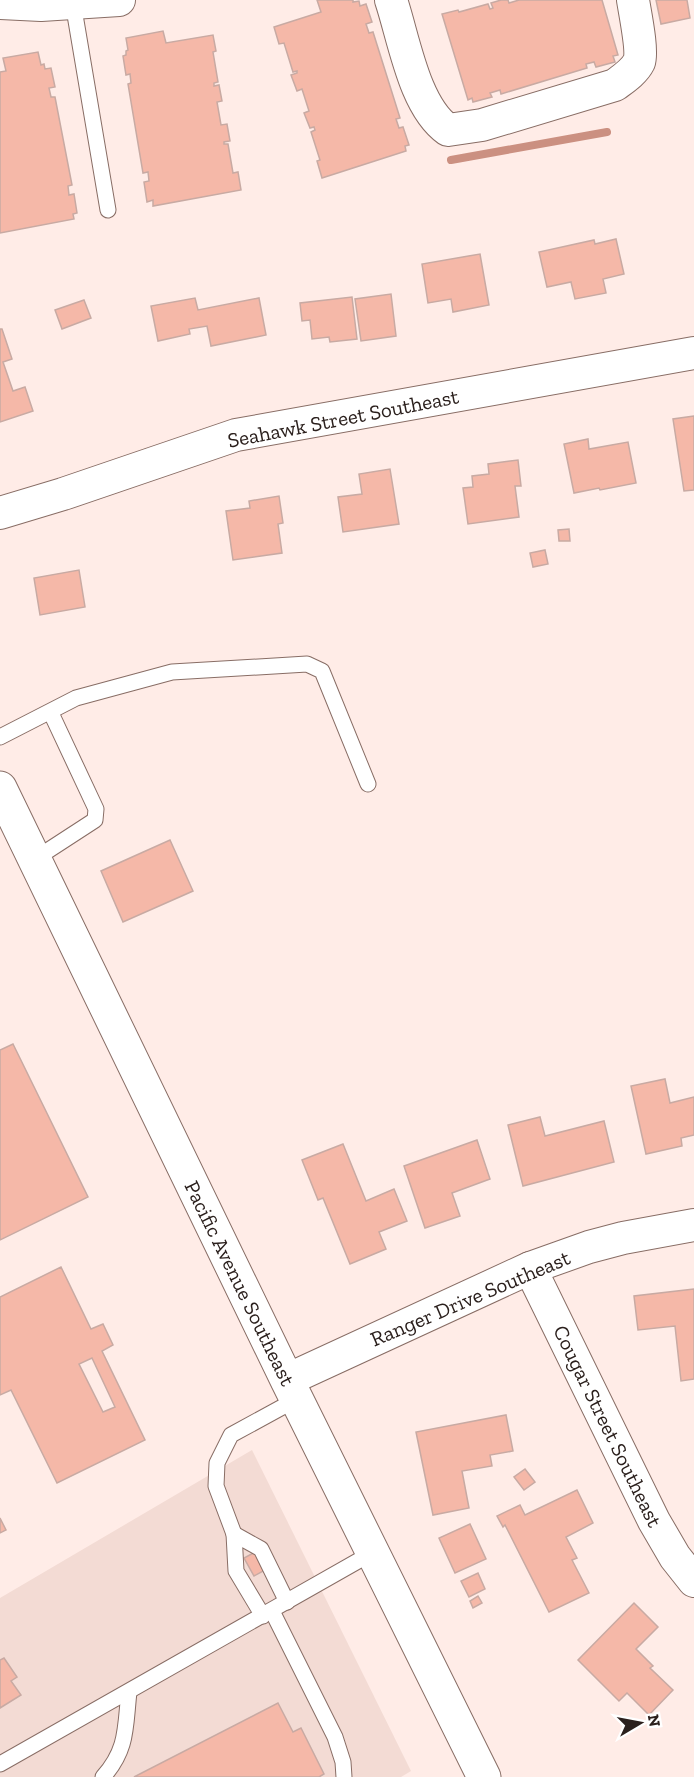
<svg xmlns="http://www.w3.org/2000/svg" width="694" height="1777" font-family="'Zilla Slab',serif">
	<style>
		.built { fill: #f3dbd4 }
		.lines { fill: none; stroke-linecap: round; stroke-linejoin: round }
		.stream { stroke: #cb9081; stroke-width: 8 }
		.building { fill: #f5b8a8; stroke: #c8aaa3; stroke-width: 1.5; fill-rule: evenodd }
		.lane-casing { stroke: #886d65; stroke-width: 17 }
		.street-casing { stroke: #886d65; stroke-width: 34 }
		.secondary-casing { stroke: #886d65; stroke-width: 35 }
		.lane { stroke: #fff; stroke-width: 15 }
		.street { stroke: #fff; stroke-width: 32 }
		.secondary { stroke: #fff; stroke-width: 33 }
		.labels { text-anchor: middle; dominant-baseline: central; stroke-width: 6; stroke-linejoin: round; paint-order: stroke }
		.street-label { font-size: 21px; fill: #2b201d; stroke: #fff }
	</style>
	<rect width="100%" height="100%" fill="#ffece7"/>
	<path class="built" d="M252 1450 411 1771 401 1777H0V1598Z"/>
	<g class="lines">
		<path class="stream" d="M451 160 607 132"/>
	</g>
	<g class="building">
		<path d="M317 0H353V2L359 1 360 6 366 4 372 22 366 24 369 33 373 32 400 118 396 119 399 128 403 127 409 145 405 146 406 151 322 178 317 161 320 160 311 132 315 130 314 127 310 128 304 113 309 111 302 89 297 91 291 75 297 73V71L293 72 284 43 279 44 274 27 321 12Z"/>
		<path d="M501 0H508L509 3 519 0H602L618 55 613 56 615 62 596 67 594 62 586 64 587 68 501 94 500 90 490 93 492 97 473 102 472 98 468 100 442 14 458 10 459 12 488 4 490 9 493 8 491 3Z"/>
		<path d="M656 0H687L690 18 661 24Z"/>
		<path d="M163 31 166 43 213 35 216 51 213 52 218 82 214 83V86L219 85 222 101 217 102 221 125 227 124 230 141 224 142V144H228L233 173 238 172 241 190 153 206V200L147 202 144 182 149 181 148 172 143 173 128 84 131 83 130 74 126 75 123 56 126 55V51L128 50 126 38Z"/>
		<path d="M38 52 41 65 44 64 45 69 51 68 55 87 49 88 51 97H55L72 185 68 186 69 195 74 194 77 213 73 214 74 219 0 233V72L6 71 3 58Z"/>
		<path d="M616 239 624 274 603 279 606 293 575 299 571 282 547 287 539 252 594 240 595 244Z"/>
		<path d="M480 254 489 305 453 312 451 299 428 303 422 264Z"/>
		<path d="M391 294 396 336 361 341 355 299Z"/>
		<path d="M352 297 357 339 330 342 329 337 312 339 310 320 302 321 300 303Z"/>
		<path d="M195 298 198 310 259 298 266 335 211 346 207 326 189 329 190 334 158 341 151 306Z"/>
		<path d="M84 300 91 318 62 329 55 310Z"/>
		<path d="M0 329H2L12 359 3 362 13 391 25 387 33 411 0 422Z"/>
		<path d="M694 416V490L684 491 673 419Z"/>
		<path d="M588 439 589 449 628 442 636 483 600 490 599 488 574 493 564 444Z"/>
		<path d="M518 460 521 486H515L519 517 468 524 463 488 473 487 472 476 489 474 488 464Z"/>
		<path d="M390 469 399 524 343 532 338 497 362 494 359 474Z"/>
		<path d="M279 496 283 523 278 524 282 553 233 560 226 511 250 508 249 501Z"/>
		<path d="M569 529 570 541H559L558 530Z"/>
		<path d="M545 550 548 564 533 567 530 553Z"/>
		<path d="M79 570 85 607 40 615 34 578Z"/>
		<path d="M170 840 193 891 123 922 101 871Z"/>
		<path d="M13 1044 88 1197 0 1240V1050Z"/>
		<path d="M665 1079 670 1103 694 1097V1135L681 1138 682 1146 646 1154 631 1086Z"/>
		<path d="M540 1117 545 1136 604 1121 614 1162 523 1186 508 1125Z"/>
		<path d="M477 1140 490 1179 452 1193 460 1216 425 1228 404 1166Z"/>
		<path d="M343 1144 366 1201 394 1189 407 1221 379 1232 386 1249 350 1264 323 1198 318 1200 302 1160Z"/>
		<path d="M61 1267 91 1329 103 1324 113 1345 102 1351 145 1440 57 1483 11 1390 0 1395V1297ZM92 1358 115 1407 103 1412 79 1364Z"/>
		<path d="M694 1289V1379L681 1381 675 1326 638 1330 634 1296Z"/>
		<path d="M506 1415 513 1451 490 1455 492 1466 462 1471 469 1508 433 1515 416 1432Z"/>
		<path d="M525 1469 535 1482 524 1490 514 1477Z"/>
		<path d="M577 1490 593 1523 566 1537 577 1558 572 1560 589 1593 549 1612 505 1525 503 1527 497 1516 520 1505 525 1515Z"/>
		<path d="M0 1518 6 1530 0 1533Z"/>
		<path d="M470 1524 486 1559 455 1573 439 1538Z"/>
		<path d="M257 1551 267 1569 254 1576 244 1558Z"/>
		<path d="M478 1573 485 1589 469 1597 461 1581Z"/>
		<path d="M478 1596 482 1603 473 1608 470 1601Z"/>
		<path d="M634 1603 658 1627 636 1649 653 1666 650 1668 673 1690 649 1715 627 1693 619 1701 578 1660Z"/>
		<path d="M4 1658 17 1677 11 1681 21 1695 0 1708V1660Z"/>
		<path d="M278 1703 293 1732 301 1728 324 1774 319 1777H134Z"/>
	</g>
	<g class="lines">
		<defs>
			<g id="lane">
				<path d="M73 3 108 210"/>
				<path d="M0 737 76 698 172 672 307 664 322 671 368 784"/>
				<path d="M35 859 95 820 96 809 51 713"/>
				<path d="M234 1534 216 1486 217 1463 231 1435 297 1399"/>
				<path d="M272 1611 335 1737 343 1762 344 1777"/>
				<path d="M263 1616 236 1571 234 1534 261 1549 287 1602"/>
				<path d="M0 1764 372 1553"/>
				<path d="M103 1777C128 1749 125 1727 129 1692"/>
			</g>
			<g id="street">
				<path d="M391 0C404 39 414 106 448 130L482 125 615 85C623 79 634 72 639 62 643 51 635 13 633 0"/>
				<path d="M0 3 41 5 119 0"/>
				<path d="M0 513 63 494 236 435 694 353"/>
				<path d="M530 1268 654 1521 675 1557 694 1581"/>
				<path d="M287 1380 530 1268 589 1247 623 1238 694 1225"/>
			</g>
			<path id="secondary" d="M0 788 287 1380 484 1777"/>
		</defs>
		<use href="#lane" class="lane-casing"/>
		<use href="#street" class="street-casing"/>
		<use href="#secondary" class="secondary-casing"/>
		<use href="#lane" class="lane"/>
		<use href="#street" class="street"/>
		<use href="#secondary" class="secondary"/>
	</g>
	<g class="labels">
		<g class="street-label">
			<text transform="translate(343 418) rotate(-11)">Seahawk Street Southeast</text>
			<text transform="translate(240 1283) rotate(64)">Pacific Avenue Southeast</text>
			<text transform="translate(470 1298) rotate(-23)">Ranger Drive Southeast</text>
			<text transform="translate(608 1426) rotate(64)">Cougar Street Southeast</text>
		</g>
	</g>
	<g transform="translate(640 1723) rotate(80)" stroke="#ffffff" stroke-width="4.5" paint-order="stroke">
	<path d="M0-4.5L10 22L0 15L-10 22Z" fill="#2b201d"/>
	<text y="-9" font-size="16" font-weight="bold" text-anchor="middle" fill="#2b201d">N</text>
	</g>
</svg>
